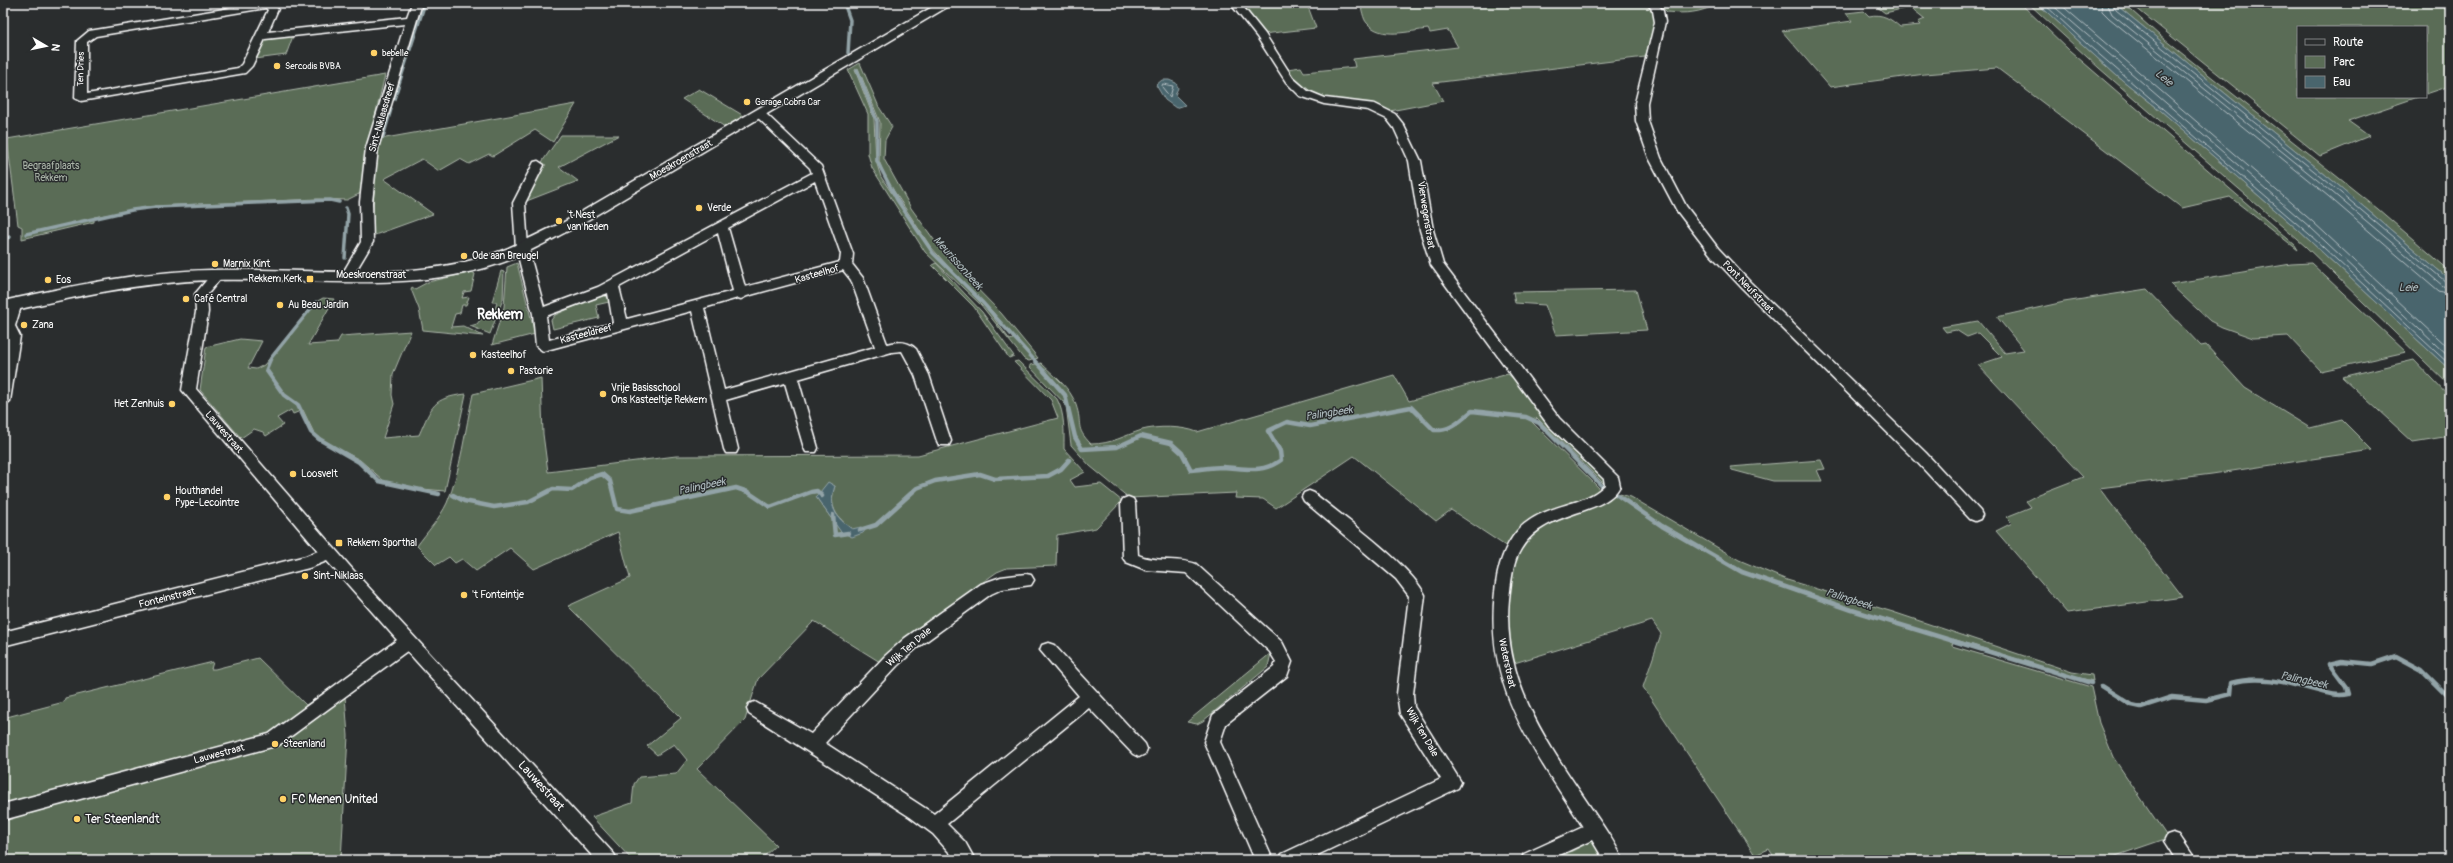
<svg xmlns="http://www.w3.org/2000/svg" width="2453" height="863" font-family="Pangolin,sans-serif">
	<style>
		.green { fill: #5a6c56; stroke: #acb6aa; fill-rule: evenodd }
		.water { fill: #49656d; stroke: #92a3a7 }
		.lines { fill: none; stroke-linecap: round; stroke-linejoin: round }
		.shore { stroke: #b6c1c5; stroke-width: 1 }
		.stream-far1 { stroke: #92a3a7; stroke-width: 3.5 }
		.stream { stroke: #92a3a7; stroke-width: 4.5 }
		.minor-casing { stroke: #fff; stroke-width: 3 }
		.major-casing { stroke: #fff; stroke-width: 3 }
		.minor { fill: #2a2d2e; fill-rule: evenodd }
		.major { fill: #2a2d2e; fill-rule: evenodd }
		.poi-dot { fill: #ffd166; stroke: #2a2d2e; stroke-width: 1.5 }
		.labels { text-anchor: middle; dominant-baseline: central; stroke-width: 3; stroke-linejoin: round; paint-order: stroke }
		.far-poi-label { font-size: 9px; fill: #fff; stroke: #2a2d2e; text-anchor: start }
		.far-street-label { font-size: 9px; fill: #fff; stroke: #2a2d2e }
		.street-label { font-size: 10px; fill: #fff; stroke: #2a2d2e }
		.park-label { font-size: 10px; fill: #acb6aa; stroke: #2a2d2e }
		.poi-label { font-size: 10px; fill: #fff; stroke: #2a2d2e; text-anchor: start }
		.water-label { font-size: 11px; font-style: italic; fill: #adbabd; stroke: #2a2d2e }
		.near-street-label { font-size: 12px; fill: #fff; stroke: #2a2d2e }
		.near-poi-label { font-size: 12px; fill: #fff; stroke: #2a2d2e; text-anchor: start }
		.district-label { font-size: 14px; font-weight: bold; fill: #fff; stroke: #2a2d2e }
	</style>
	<rect width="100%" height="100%" fill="#2a2d2e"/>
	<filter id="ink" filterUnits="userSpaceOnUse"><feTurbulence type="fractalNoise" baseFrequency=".025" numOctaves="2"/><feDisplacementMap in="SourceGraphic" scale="8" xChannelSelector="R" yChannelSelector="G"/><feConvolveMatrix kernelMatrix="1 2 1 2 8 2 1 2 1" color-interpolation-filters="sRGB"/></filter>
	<g filter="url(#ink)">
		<g class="green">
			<path d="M1239 3H1314L1307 4 1316 28 1263 34Z"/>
			<path d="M1360 3H1648L1657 20 1645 57 1433 83 1443 101 1390 111 1365 103 1320 98 1298 86 1287 69 1301 67 1304 72 1355 67 1353 59 1458 47 1448 30 1430 33 1428 29C1409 31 1381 40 1367 23 1363 19 1362 9 1360 3Z"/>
			<path d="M1658 3H1716L1717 4C1700 13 1686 14 1667 12Z"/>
			<path d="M1872 3H2020L2069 50 2295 245 2298 250 2230 197 2182 208 1997 68 1925 74 1830 87 1782 31 1852 21 1846 13 1864 11 1869 16C1882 13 1891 19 1900 27L1921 25 1918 22 1925 19 1910 7 1885 13Z"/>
			<path d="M2028 3H2037L2117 76 2160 110 2297 229 2450 370V386L2305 246 2099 68Z"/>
			<path d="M2114 3H2123L2160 36 2378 209 2450 271V280L2338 185Z"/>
			<path d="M2130 3H2450V86L2426 94V27H2298V97H2418L2348 121 2369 136 2320 156Z"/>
			<path d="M293 36 286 55 255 59 263 40Z"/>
			<path d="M860 63 879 107 892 127 885 140 884 159 911 208 948 259 1001 313 1038 358 1029 361 1024 359 981 305 925 252 872 168 868 154V114L848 70ZM858 68 880 122 879 161 886 179 930 246 953 272 992 311 1013 339 1010 340 988 310 932 253 881 177 876 161 874 119 855 70Z"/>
			<path d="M385 75 369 141 361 193 347 200 318 199 156 206 94 217V222L22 239V227L18 225 7 139Z"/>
			<path d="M699 89 744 116 725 127 682 99Z"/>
			<path d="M576 104 553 142 535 130 493 156 489 154 469 164 460 159 439 171 422 159 384 179 433 214 372 236 375 165 380 139Z"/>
			<path d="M561 135H619L559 167 578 181 524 202 542 162Z"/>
			<path d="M517 263 535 334 492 345 504 307 507 267Z"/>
			<path d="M936 263 982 312 1014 356 1009 358 974 307 932 265Z"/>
			<path d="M2311 263 2406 352 2321 371 2288 336 2253 338 2222 327 2210 321 2170 284 2291 264Z"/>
			<path d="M501 271 504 272 503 299 490 334 470 326 477 324 487 311 495 310 497 302H492Z"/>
			<path d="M472 272 475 274 471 291 464 292 462 298 469 297 466 305H462L460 313 455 314 451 327 463 326 483 336 423 330 419 309 411 289 412 287 415 289 428 282Z"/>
			<path d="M2147 289 2201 346 2206 345 2245 388 2310 428 2342 420 2372 450 2212 474 2099 488 2183 597 2067 613 1996 531 2012 523 2006 517 2031 507 2026 501 2039 494 2083 477 1978 365 2002 357 1978 333 1967 337 1956 330 1946 332 1942 327 1978 321 2005 353 2024 350 1997 317 2064 302Z"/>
			<path d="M1636 290 1647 330 1556 335 1545 305 1515 303 1513 292Z"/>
			<path d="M600 295 608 297 609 302 596 305 599 318 553 329 551 320 555 315Z"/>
			<path d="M323 298 334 299 308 345 337 343 341 336 411 331 393 374 392 395 394 404 383 438 419 435C432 406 432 398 466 394L445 491 411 488 384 481 360 460 327 443 314 433 303 410 293 414 291 410 277 418 283 425 266 436 263 432 254 429 241 438 200 390 206 347 240 339 262 341 248 368 256 369 264 365 316 302Z"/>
			<path d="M2414 360 2450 398V436L2413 442 2342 377Z"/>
			<path d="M1018 361 1057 399C1065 414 1064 432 1064 449L1085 472 1070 480 1075 487 1101 484 1122 501 1096 528 1057 535 1056 566 1007 568 997 572 912 633 880 662 814 621 758 679 745 720 697 769 776 845 760 860H632L592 817 632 803 634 784 639 777 676 774 687 760 674 744 657 755 647 746 681 718 568 606 630 578 618 532 534 569 510 548 476 571 462 559 455 563 449 557 436 565 417 546C427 532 440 518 447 503 461 470 465 430 473 394L541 378 543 434 548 472 676 456 918 455 1058 418 1051 400 1014 362ZM835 486C828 506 836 517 852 529L836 525 816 497Z"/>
			<path d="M1041 363C1053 375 1071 388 1076 405 1083 425 1074 427 1091 444 1112 444 1123 436 1142 430 1157 426 1182 426 1197 432L1394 375 1409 401 1508 374 1523 387 1608 482 1605 485 1537 418 1532 422 1600 489 1631 497 1739 560 1787 580 1893 612 2072 672 2092 675 2093 681 2075 677 1953 639 1952 646 2091 687 2099 723 2113 757 2168 838 2104 860H1848L1844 854 1826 860H1776L1769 849 1755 855 1643 687 1661 634 1652 621 1511 664 1507 638 1504 559 1507 547 1451 510 1436 521 1354 456 1276 508 1263 499 1235 498 1236 493 1129 498 1090 466 1071 445 1066 405 1030 367V365Z"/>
			<path d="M1821 460 1825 469 1817 470 1822 481H1773L1732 470 1730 467Z"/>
			<path d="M394 644 404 654 345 696 348 736 341 860H3V718L64 702 65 698 213 662 211 669H215L258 658 306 705Z"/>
			<path d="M1271 653 1268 667 1203 721 1197 724 1187 722Z"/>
			<path d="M1592 841 1599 848 1605 860H1554Z"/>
		</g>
		<g class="water">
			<path d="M2037 3H2114L2338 185 2450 280V370L2297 229 2160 110 2117 76Z"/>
			<path d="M1162 80H1169L1176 83 1178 88 1175 95 1185 105 1176 108 1165 100 1156 85Z"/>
			<path d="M828 482 835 486C828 506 835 517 852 529L861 527 866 529 863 533 852 537 841 532 816 497Z"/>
		</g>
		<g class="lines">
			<g class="shore">
				<path d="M2043 3 2087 44 2309 234 2450 365"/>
				<path d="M2050 3 2311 228 2450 358"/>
				<path d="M2059 3 2313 222 2450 349"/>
				<path d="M2101 3 2102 11 2109 18 2328 196 2439 291 2450 294"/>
				<path d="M2107 3 2112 14 2332 192 2443 286 2450 288"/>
				<path d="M2112 3 2116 10 2335 188 2446 282 2450 283"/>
				<path d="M1163 84 1173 86 1170 97 1162 87Z"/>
			</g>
			<g class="stream-far1">
				<path d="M844 3 850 20 848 53"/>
				<path d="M857 70 877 121V161L897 200 933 253 982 302 1045 372"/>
				<path d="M394 99 425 3"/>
				<path d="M383 137 391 109"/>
				<path d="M26 234 132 210 156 207 330 200 339 202"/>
				<path d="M3 239 10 237"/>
				<path d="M345 258 348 214 346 208"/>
				<path d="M268 372 266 370 271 358 316 302"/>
			</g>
			<g class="stream">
				<path d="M267 371 284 395 298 405 311 432 319 439 359 462 379 481 439 494"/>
				<path d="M1044 371 1065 395 1075 437 1082 449 1117 447 1141 436 1171 443 1182 453 1191 470C1202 469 1212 467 1223 467 1244 468 1262 474 1281 460L1280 451 1268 431 1287 422 1310 426 1411 407 1434 430C1452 431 1459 421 1472 411L1526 417 1539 423 1601 485"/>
				<path d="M453 495 464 501 494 507 528 502 553 489 572 490 590 478 602 474 610 481 617 509 630 511 736 488 748 492 770 507 811 492 817 491 822 496"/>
				<path d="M1617 495 1662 526 1742 572 1852 610 2091 683"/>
				<path d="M833 515 835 535 848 533"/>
				<path d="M860 530 876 525 917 488 935 481 980 474 995 479 1048 476 1061 469 1069 460"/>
				<path d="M2102 686 2132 705 2141 707 2172 697 2206 700 2230 694 2231 683C2258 675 2285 682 2311 689 2324 692 2335 697 2348 694L2346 687 2329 664 2342 661 2372 664 2396 656 2422 670 2450 698"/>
			</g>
			<defs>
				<g id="minor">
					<path d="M261 3H272L278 9 268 32 407 17 412 3H422L378 148 372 202 373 242 351 279H343L341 276 361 242 360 202 366 148 405 24 265 39 252 66 245 73 81 101 75 98 77 41 89 31ZM266 8 268 10 242 64 238 68 87 94V42L96 36Z"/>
					<path d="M1230 3H1240L1265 34 1293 78 1308 91 1325 98 1375 104 1395 114 1403 124 1421 161 1433 230 1443 264 1559 418 1618 477 1620 486C1604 517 1546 508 1521 549 1512 563 1511 584 1509 599 1501 681 1548 744 1591 808 1602 825 1615 842 1623 860H1604L1592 840 1549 860H1521L1524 854 1583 827C1534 750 1484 688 1495 592 1497 570 1503 547 1518 530 1545 502 1583 508 1605 485L1604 479 1549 426 1431 265 1420 230 1409 161 1394 128 1387 119 1368 110 1324 104 1300 96 1286 82 1257 37Z"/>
					<path d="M1647 3H1657L1663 11 1665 22 1647 103 1648 121 1661 158 1686 206 1718 248 1750 282 1926 453 1980 511 1982 515 1980 519 1975 521 1970 519 1916 461 1742 288 1710 254 1677 211 1649 158 1636 121 1635 103 1655 22 1653 11Z"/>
					<path d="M760 111 764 112 821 166 853 254 852 264 863 278 887 344C898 341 908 341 916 349L929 375 951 441 949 445H939L937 441 915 375 902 351 892 352 798 379 818 448 816 452H806L804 448 785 383 726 400 738 449 736 453H726L724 449 692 311 543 351 536 346 533 314 516 248 513 203 534 162 538 161 544 165 525 203 528 248 544 307 598 287 812 173 810 168 756 116V112ZM815 181 841 254 840 262 745 287 728 228ZM718 233 733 291 627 319 619 287ZM843 270 851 280 875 347 724 390 704 308 738 298 741 299 747 296ZM608 293 613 323 549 340 546 316Z"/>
					<path d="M214 275 220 279 207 295 208 312 196 389 361 579 614 854 617 860H596L407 651 279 745 3 820V804L269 734 397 640 327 561 309 568 3 646V632L306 556 318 551 182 390 196 312 195 294 210 276Z"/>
					<path d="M16 298 22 303 15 326 20 336 10 401 3 406V358L6 336 3 329V322L10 303Z"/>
					<path d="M1309 491 1314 493C1344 518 1409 563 1425 595L1413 694 1414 707 1461 782 1458 788 1307 860H1279L1282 854 1441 779 1400 714 1397 694 1409 596 1396 579 1304 501 1302 497 1304 493Z"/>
					<path d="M1128 497 1133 499 1135 503 1138 555C1156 563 1178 557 1196 564L1282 642 1292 662 1287 676 1226 724 1220 742 1273 860H1255L1204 742 1213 715 1274 667 1276 662 1270 652 1186 573 1146 570 1126 562 1123 558 1121 503 1123 499Z"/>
					<path d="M1026 574 1031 575 1034 580 1031 585 1002 589 991 594 917 648 897 666 825 743 934 814 1079 696 1040 650 1042 645 1048 643 1054 645 1145 744 1147 749 1145 754 1139 757 1133 754 1089 708 947 824 965 842 975 860H956L933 834 910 817 749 714 747 709 749 704 755 702 811 734 885 656 905 638 981 584 1001 577Z"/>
					<path d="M2173 833 2179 835 2196 860H2176L2164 841 2167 835Z"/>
				</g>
				<path id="major" d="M939 3H954L574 228C554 238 533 250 512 259 416 296 311 277 212 280 141 282 72 297 3 313V301C72 286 141 271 212 270 305 267 413 285 501 251 522 243 543 231 564 222Z"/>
			</defs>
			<use href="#minor" class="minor-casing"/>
			<use href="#major" class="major-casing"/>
			<use href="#minor" class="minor"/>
			<use href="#major" class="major"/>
		</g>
	</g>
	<g class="poi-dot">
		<circle cx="374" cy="53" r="4"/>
		<circle cx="277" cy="66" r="4"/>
		<circle cx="747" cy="102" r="4"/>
		<circle cx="699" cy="208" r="4"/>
		<circle cx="559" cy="221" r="4"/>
		<circle cx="464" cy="256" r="4"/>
		<circle cx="215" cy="264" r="4"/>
		<rect x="306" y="275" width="8" height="8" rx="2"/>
		<circle cx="48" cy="280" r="4"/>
		<circle cx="186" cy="299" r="4"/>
		<circle cx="280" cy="305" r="4"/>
		<circle cx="24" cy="325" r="4"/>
		<circle cx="473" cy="355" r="4"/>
		<circle cx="511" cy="371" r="4"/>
		<circle cx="603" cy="394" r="4"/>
		<circle cx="172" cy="404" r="4"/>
		<circle cx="293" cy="474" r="4"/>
		<circle cx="167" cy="497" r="4"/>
		<rect x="335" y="539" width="8" height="8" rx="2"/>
		<circle cx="305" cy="576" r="4"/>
		<circle cx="464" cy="595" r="4"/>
		<circle cx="275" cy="744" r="4"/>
		<circle cx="283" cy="799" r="4"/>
		<circle cx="77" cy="819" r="4"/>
	</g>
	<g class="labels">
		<g class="far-poi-label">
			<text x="382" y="53">bebelle</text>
			<text x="285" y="66">Sercodis BVBA</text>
			<text x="755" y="102">Garage Cobra Car</text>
		</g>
		<g class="far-street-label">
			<text transform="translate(81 69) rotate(-89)">Ten Dries</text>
		</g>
		<g class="street-label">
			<text transform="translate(382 117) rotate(-74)">Sint-Niklaasdreef</text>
			<text transform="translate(681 160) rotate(-30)">Moeskroenstraat</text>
			<text transform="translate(1426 215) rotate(81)">Vierwegenstraat</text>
			<text transform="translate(817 274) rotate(-16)">Kasteelhof</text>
			<text x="371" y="275">Moeskroenstraat</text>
			<text transform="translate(1748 287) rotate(46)">Pont Neufstraat</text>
			<text transform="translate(586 334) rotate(-15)">Kasteeldreef</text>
			<text transform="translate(224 432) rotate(49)">Lauwestraat</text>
			<text transform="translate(167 598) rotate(-14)">Fonteinstraat</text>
			<text transform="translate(909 647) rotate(-40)">Wijk Ten Dale</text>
			<text transform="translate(1507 663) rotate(78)">Waterstraat</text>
			<text transform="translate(1422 732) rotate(60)">Wijk Ten Dale</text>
			<text transform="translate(219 754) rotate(-15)">Lauwestraat</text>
		</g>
		<g class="park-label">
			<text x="51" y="166">Begraafplaats<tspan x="51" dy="12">Rekkem</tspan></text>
		</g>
		<g class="poi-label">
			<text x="707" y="208">Verde</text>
			<text x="567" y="215">'t Nest<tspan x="567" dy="12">van heden</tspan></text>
			<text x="472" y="256">Ode aan Breugel</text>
			<text x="223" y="264">Marnix Kint</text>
			<text x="302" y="279" text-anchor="end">Rekkem Kerk</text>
			<text x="56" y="280">Eos</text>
			<text x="194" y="299">Café Central</text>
			<text x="288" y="305">Au Beau Jardin</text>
			<text x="32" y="325">Zana</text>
			<text x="481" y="355">Kasteelhof</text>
			<text x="519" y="371">Pastorie</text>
			<text x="611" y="388">Vrije Basisschool<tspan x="611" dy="12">Ons Kasteeltje Rekkem</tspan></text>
			<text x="164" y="404" text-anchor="end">Het Zenhuis</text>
			<text x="301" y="474">Loosvelt</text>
			<text x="175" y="491">Houthandel<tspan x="175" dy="12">Pype-Lecointre</tspan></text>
			<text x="347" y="543">Rekkem Sporthal</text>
			<text x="313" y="576">Sint-Niklaas</text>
			<text x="472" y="595">'t Fonteintje</text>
			<text x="283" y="744">Steenland</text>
		</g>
		<g class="water-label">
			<text transform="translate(2164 78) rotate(40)">Leie</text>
			<text transform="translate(958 263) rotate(48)">Meurissonbeek</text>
			<text x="2408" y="287">Leie</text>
			<text transform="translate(1329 413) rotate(-9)">Palingbeek</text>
			<text transform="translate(702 486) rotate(-12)">Palingbeek</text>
			<text transform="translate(1849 599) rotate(18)">Palingbeek</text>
			<text transform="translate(2304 680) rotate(12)">Palingbeek</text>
		</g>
		<g class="near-street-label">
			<text transform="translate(541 786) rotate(48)">Lauwestraat</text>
		</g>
		<g class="near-poi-label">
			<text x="291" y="799">FC Menen United</text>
			<text x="85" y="819">Ter Steenlandt</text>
		</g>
		<g class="district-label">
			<text x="500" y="314">Rekkem</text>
		</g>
	</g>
	<rect width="2453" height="863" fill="none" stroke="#2a2d2e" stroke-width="16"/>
	<rect x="8" y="8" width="2437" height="847" fill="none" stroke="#fff" stroke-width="1.5" filter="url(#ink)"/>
	<rect x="2297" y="26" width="130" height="72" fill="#2a2d2e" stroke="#7f8182"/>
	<rect x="2305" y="39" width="20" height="6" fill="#2a2d2e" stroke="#7f8182"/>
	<text x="2333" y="46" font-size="12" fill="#ffffff">Route</text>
	<rect x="2305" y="56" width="20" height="12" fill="#5a6c56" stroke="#7f8182"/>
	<text x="2333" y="66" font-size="12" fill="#ffffff">Parc</text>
	<rect x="2305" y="76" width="20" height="12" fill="#49656d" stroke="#7f8182"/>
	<text x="2333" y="86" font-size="12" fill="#ffffff">Eau</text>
	<g transform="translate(46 46) rotate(99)" stroke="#2a2d2e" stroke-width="3" paint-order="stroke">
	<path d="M0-3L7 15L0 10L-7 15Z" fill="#ffffff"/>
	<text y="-6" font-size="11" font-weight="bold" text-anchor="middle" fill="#ffffff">N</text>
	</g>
</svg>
